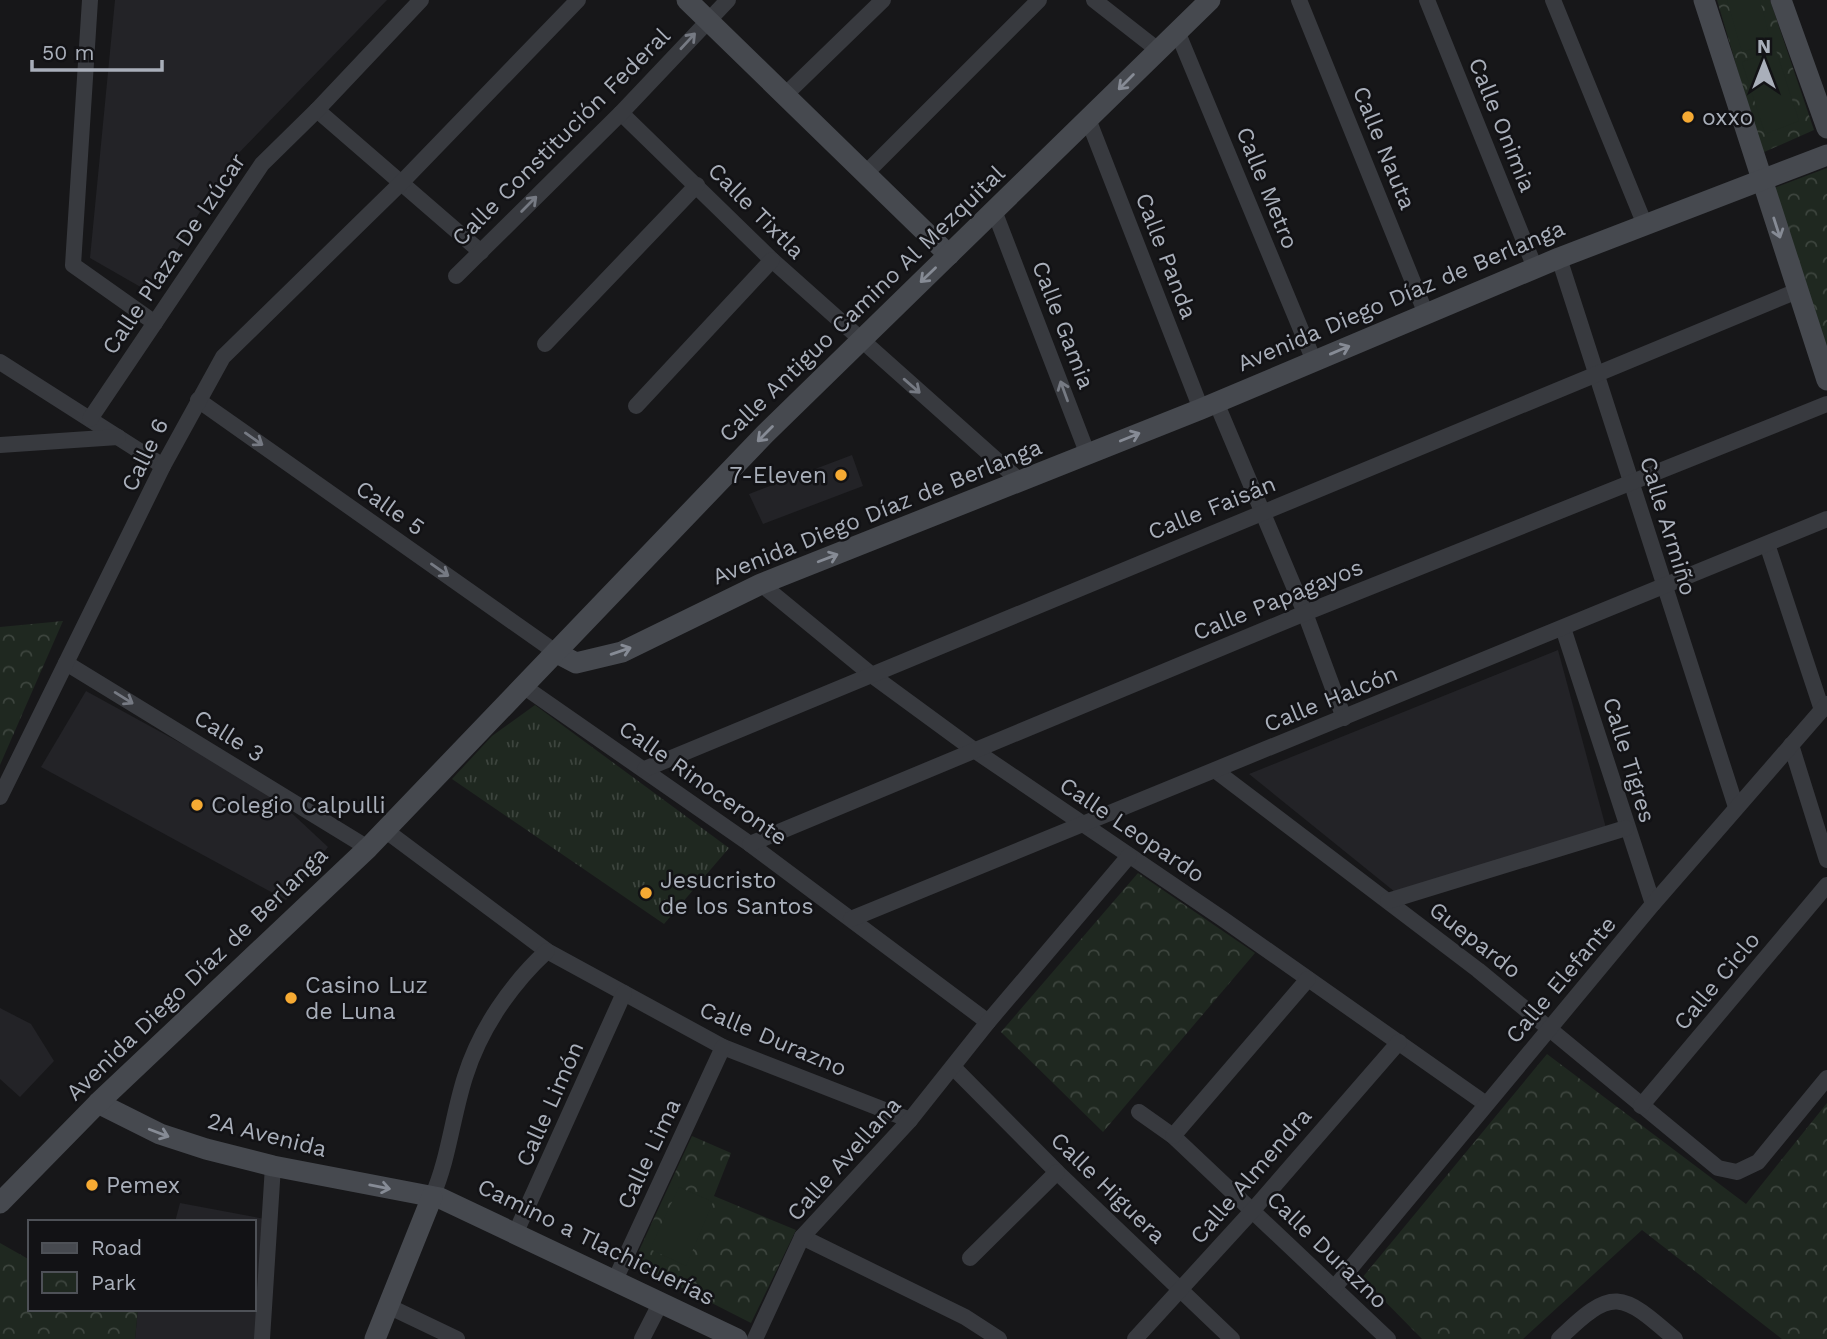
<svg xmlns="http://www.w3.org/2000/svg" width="1827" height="1339" font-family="'Work Sans',sans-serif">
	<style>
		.built { fill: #232327 }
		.grass { fill: url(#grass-tufts) }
		.park { fill: url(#park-crowns) }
		.garden { fill: #1f2820 }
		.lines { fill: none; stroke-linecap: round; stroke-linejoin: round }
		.street { stroke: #383a3f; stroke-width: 16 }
		.secondary { stroke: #46494f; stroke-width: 21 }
		.oneway { stroke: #767a83 }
		.oneway2 { stroke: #868b95 }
		.poi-dot { fill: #f6aa33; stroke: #121215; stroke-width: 2.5 }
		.labels { text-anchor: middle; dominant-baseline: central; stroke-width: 5; stroke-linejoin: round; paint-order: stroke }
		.poi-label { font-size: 23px; fill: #a9afba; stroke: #121215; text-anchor: start }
		.street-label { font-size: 23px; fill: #a9afba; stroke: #121215 }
	</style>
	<defs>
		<pattern id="grass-tufts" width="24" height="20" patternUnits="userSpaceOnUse" patternTransform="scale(1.75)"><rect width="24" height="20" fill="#1f2820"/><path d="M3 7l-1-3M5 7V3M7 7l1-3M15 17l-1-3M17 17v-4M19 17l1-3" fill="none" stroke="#3d453e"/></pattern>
		<pattern id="park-crowns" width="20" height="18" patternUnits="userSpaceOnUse" patternTransform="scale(1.75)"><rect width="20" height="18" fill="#1f2820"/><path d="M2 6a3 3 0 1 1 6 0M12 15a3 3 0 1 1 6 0" fill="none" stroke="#3d453e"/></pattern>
	</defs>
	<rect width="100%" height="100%" fill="#171719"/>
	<g class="built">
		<path d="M115 0H387L230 162 151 293 90 258Z"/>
		<path d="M852 455 863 486 763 524 749 494Z"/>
		<path d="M1558 650 1606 828 1395 892 1249 774Z"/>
		<path d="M86 691 268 791 328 847 286 900 41 767Z"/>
		<path d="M0 1008 31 1024 54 1061 20 1097 0 1079Z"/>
		<path d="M180 1203 265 1219 255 1339H135L138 1309H254V1222H175Z"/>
	</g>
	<path class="grass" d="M535 705 729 848 664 924 452 779 492 736Z"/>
	<g class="park">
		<path d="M1717 0H1770L1814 130 1762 153Z"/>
		<path d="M1827 168V355L1774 188Z"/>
		<path d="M63 621 0 765V627Z"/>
		<path d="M1138 873 1255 953 1103 1132 1001 1032Z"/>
		<path d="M1547 1054 1746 1204 1827 1103V1339H1782L1642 1230 1523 1339H1422L1362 1278Z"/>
		<path d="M692 1136 731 1153 714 1196 796 1230 751 1323 643 1268 637 1255Z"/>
		<path d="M0 1243 30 1260V1309H138L135 1339H0Z"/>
	</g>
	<g class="garden">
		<path d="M1727 0H1760L1771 43 1742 52Z"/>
		<path d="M1776 50 1799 121 1765 134 1742 62Z"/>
		<path d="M679 1187 713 1202 686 1266 650 1249Z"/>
	</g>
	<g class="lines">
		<g class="street">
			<path d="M90 0 73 265 155 323"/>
			<path d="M1094 0 1158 50"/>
			<path d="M1299 0 1426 314"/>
			<path d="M1427 0 1535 268"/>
			<path d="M1553 0 1645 225"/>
			<path d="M1177 31 1314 361"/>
			<path d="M784 96 883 0"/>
			<path d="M317 110 481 252"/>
			<path d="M621 113 772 260 1021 482"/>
			<path d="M1088 119 1201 409"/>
			<path d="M864 175 1039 0"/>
			<path d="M995 213 1088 455"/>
			<path d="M1559 258 1736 807"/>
			<path d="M456 276 621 113 728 0"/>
			<path d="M545 344 697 185"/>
			<path d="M0 362 163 466"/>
			<path d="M198 400 557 653"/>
			<path d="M1216 402 1305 613 1344 718"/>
			<path d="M636 406 772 260"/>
			<path d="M90 419 262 164 317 110 421 0"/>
			<path d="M0 445 118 437"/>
			<path d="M1767 544 1822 710"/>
			<path d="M761 584 873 676 974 750 1223 919 1486 1104"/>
			<path d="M1563 628 1653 904"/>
			<path d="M66 663 368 848"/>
			<path d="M523 686 750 844 988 1022"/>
			<path d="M1791 745 1827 860"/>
			<path d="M645 769 1797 291"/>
			<path d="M1216 771 1478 970 1718 1168 1737 1172 1758 1162 1827 1078"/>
			<path d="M0 797 163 466 223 357 401 183 578 0"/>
			<path d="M385 830 547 951 723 1047 910 1120"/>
			<path d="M750 844 1305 613 1827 404"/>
			<path d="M1388 901 1626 828"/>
			<path d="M851 919 1827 519"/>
			<path d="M953 1067 1057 1172 1232 1339"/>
			<path d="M1641 1106 1827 885"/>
			<path d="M1139 1112 1173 1136 1388 1339"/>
			<path d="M1173 1136 1308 979"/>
			<path d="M432 1197C449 1158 452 1118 465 1077 480 1029 511 984 547 951"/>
			<path d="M516 1232 624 993"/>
			<path d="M802 1237 965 1317 999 1339"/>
			<path d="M970 1258 1057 1172"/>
			<path d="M615 1280 723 1047"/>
			<path d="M1334 1288 1653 904 1827 704"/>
			<path d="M388 1306 457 1339"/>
			<path d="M262 1339 273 1166"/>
			<path d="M642 1339 661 1302"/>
			<path d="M755 1339 802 1237 910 1120 988 1022 1129 856"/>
			<path d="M1135 1339 1253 1210 1399 1042"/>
			<path d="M1559 1339C1613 1286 1621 1292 1675 1339"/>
		</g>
		<g class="secondary">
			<path d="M687 0 949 255"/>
			<path d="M1704 0 1827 380"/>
			<path d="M1781 0 1827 128"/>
			<path d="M557 653 576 663 622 652 761 584 1201 409 1559 258 1827 155"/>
			<path d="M98 1103 160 1134 206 1149 273 1166 440 1198 737 1339"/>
			<path d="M0 1203 98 1103 368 848 765 434 1210 0"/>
			<path d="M375 1339 432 1197"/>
		</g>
	</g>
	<defs><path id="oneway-shaft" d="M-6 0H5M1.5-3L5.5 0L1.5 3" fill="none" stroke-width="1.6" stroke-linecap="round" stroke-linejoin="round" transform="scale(1.75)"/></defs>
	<g class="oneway">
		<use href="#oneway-shaft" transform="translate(688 41) rotate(-47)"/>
		<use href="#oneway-shaft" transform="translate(529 204) rotate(-45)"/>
		<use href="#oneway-shaft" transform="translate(912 386) rotate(41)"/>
		<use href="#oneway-shaft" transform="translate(1064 391) rotate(-110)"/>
		<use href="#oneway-shaft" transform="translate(254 439) rotate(35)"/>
		<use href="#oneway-shaft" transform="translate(440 570) rotate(35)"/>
		<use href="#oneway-shaft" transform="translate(124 698) rotate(32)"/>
	</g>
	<g class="oneway2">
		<use href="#oneway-shaft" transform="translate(1126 82) rotate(135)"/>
		<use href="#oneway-shaft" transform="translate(1777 228) rotate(72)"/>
		<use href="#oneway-shaft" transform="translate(928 275) rotate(136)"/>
		<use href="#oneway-shaft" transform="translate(1340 350) rotate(-23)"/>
		<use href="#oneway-shaft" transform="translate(765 434) rotate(135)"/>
		<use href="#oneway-shaft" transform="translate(1130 437) rotate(-22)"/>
		<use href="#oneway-shaft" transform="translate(828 558) rotate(-21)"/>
		<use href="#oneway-shaft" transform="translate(621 651) rotate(-19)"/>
		<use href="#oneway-shaft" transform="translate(159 1133) rotate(21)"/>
		<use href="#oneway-shaft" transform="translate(380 1187) rotate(11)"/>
	</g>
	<g class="poi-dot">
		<circle cx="1688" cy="117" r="7"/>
		<circle cx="841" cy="475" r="7"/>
		<circle cx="197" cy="805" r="7"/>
		<circle cx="646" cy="893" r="7"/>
		<circle cx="291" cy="998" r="7"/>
		<circle cx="92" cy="1185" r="7"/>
	</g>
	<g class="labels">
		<g class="poi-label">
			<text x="1702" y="117">oxxo</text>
			<text x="827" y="475" text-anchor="end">7-Eleven</text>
			<text x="211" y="805">Colegio Calpulli</text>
			<text x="660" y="880">Jesucristo<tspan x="660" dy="26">de los Santos</tspan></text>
			<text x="305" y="985">Casino Luz<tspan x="305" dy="26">de Luna</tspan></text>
			<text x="106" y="1185">Pemex</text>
		</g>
		<g class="street-label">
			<text transform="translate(1502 125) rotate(68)">Calle Onimia</text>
			<text transform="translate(561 137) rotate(-45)">Calle Constitución Federal</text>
			<text transform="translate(1384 148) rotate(68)">Calle Nauta</text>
			<text transform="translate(1267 188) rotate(68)">Calle Metro</text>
			<text transform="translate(756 211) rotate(45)">Calle Tixtla</text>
			<text transform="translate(174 254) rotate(-56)">Calle Plaza De Izúcar</text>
			<text transform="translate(1166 256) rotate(69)">Calle Panda</text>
			<text transform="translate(1401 296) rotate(-23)">Avenida Diego Díaz de Berlanga</text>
			<text transform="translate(862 304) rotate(-44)">Calle Antiguo Camino Al Mezquital</text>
			<text transform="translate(1063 325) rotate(69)">Calle Gamia</text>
			<text transform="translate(145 455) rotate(-64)">Calle 6</text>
			<text transform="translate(390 508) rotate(35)">Calle 5</text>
			<text transform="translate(1212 508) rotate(-22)">Calle Faisán</text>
			<text transform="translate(877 512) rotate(-22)">Avenida Diego Díaz de Berlanga</text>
			<text transform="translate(1668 526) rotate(73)">Calle Armiño</text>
			<text transform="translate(1278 600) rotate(-22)">Calle Papagayos</text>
			<text transform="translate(1331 699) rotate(-22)">Calle Halcón</text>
			<text transform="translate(229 736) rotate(32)">Calle 3</text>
			<text transform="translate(1629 760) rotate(73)">Calle Tigres</text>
			<text transform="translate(703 783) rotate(35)">Calle Rinoceronte</text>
			<text transform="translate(1132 830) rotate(34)">Calle Leopardo</text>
			<text transform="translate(1475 940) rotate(38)">Guepardo</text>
			<text transform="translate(197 974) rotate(-44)">Avenida Diego Díaz de Berlanga</text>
			<text transform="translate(1561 980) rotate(-50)">Calle Elefante</text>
			<text transform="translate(1717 981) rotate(-50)">Calle Ciclo</text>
			<text transform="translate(773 1039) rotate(23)">Calle Durazno</text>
			<text transform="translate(550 1104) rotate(-66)">Calle Limón</text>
			<text transform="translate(267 1135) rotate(14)">2A Avenida</text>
			<text transform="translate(649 1154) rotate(-65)">Calle Lima</text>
			<text transform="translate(844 1159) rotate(-48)">Calle Avellana</text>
			<text transform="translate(1251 1176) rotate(-49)">Calle Almendra</text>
			<text transform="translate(1108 1188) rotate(44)">Calle Higuera</text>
			<text transform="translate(596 1242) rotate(26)">Camino a Tlachicuerías</text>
			<text transform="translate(1327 1250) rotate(44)">Calle Durazno</text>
		</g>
	</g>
	<rect x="28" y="1220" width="228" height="91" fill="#121215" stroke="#4e5157" stroke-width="2"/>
	<rect x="42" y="1243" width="35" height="10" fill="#46494f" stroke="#4e5157" stroke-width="2"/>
	<text x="91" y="1255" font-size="21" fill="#a9afba">Road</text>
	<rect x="42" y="1272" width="35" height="21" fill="url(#park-crowns)" stroke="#4e5157" stroke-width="2"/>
	<text x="91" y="1290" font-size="21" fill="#a9afba">Park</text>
	<g transform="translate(1764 63)" stroke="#121215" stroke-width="5" paint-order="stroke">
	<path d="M0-5L12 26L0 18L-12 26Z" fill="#a9afba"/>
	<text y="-10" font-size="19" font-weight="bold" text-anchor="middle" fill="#a9afba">N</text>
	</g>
	<path d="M32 60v10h130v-10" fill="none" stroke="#a9afba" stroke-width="3.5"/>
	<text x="42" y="60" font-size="21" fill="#a9afba" stroke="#121215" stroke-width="5" paint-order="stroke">50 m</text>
</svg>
